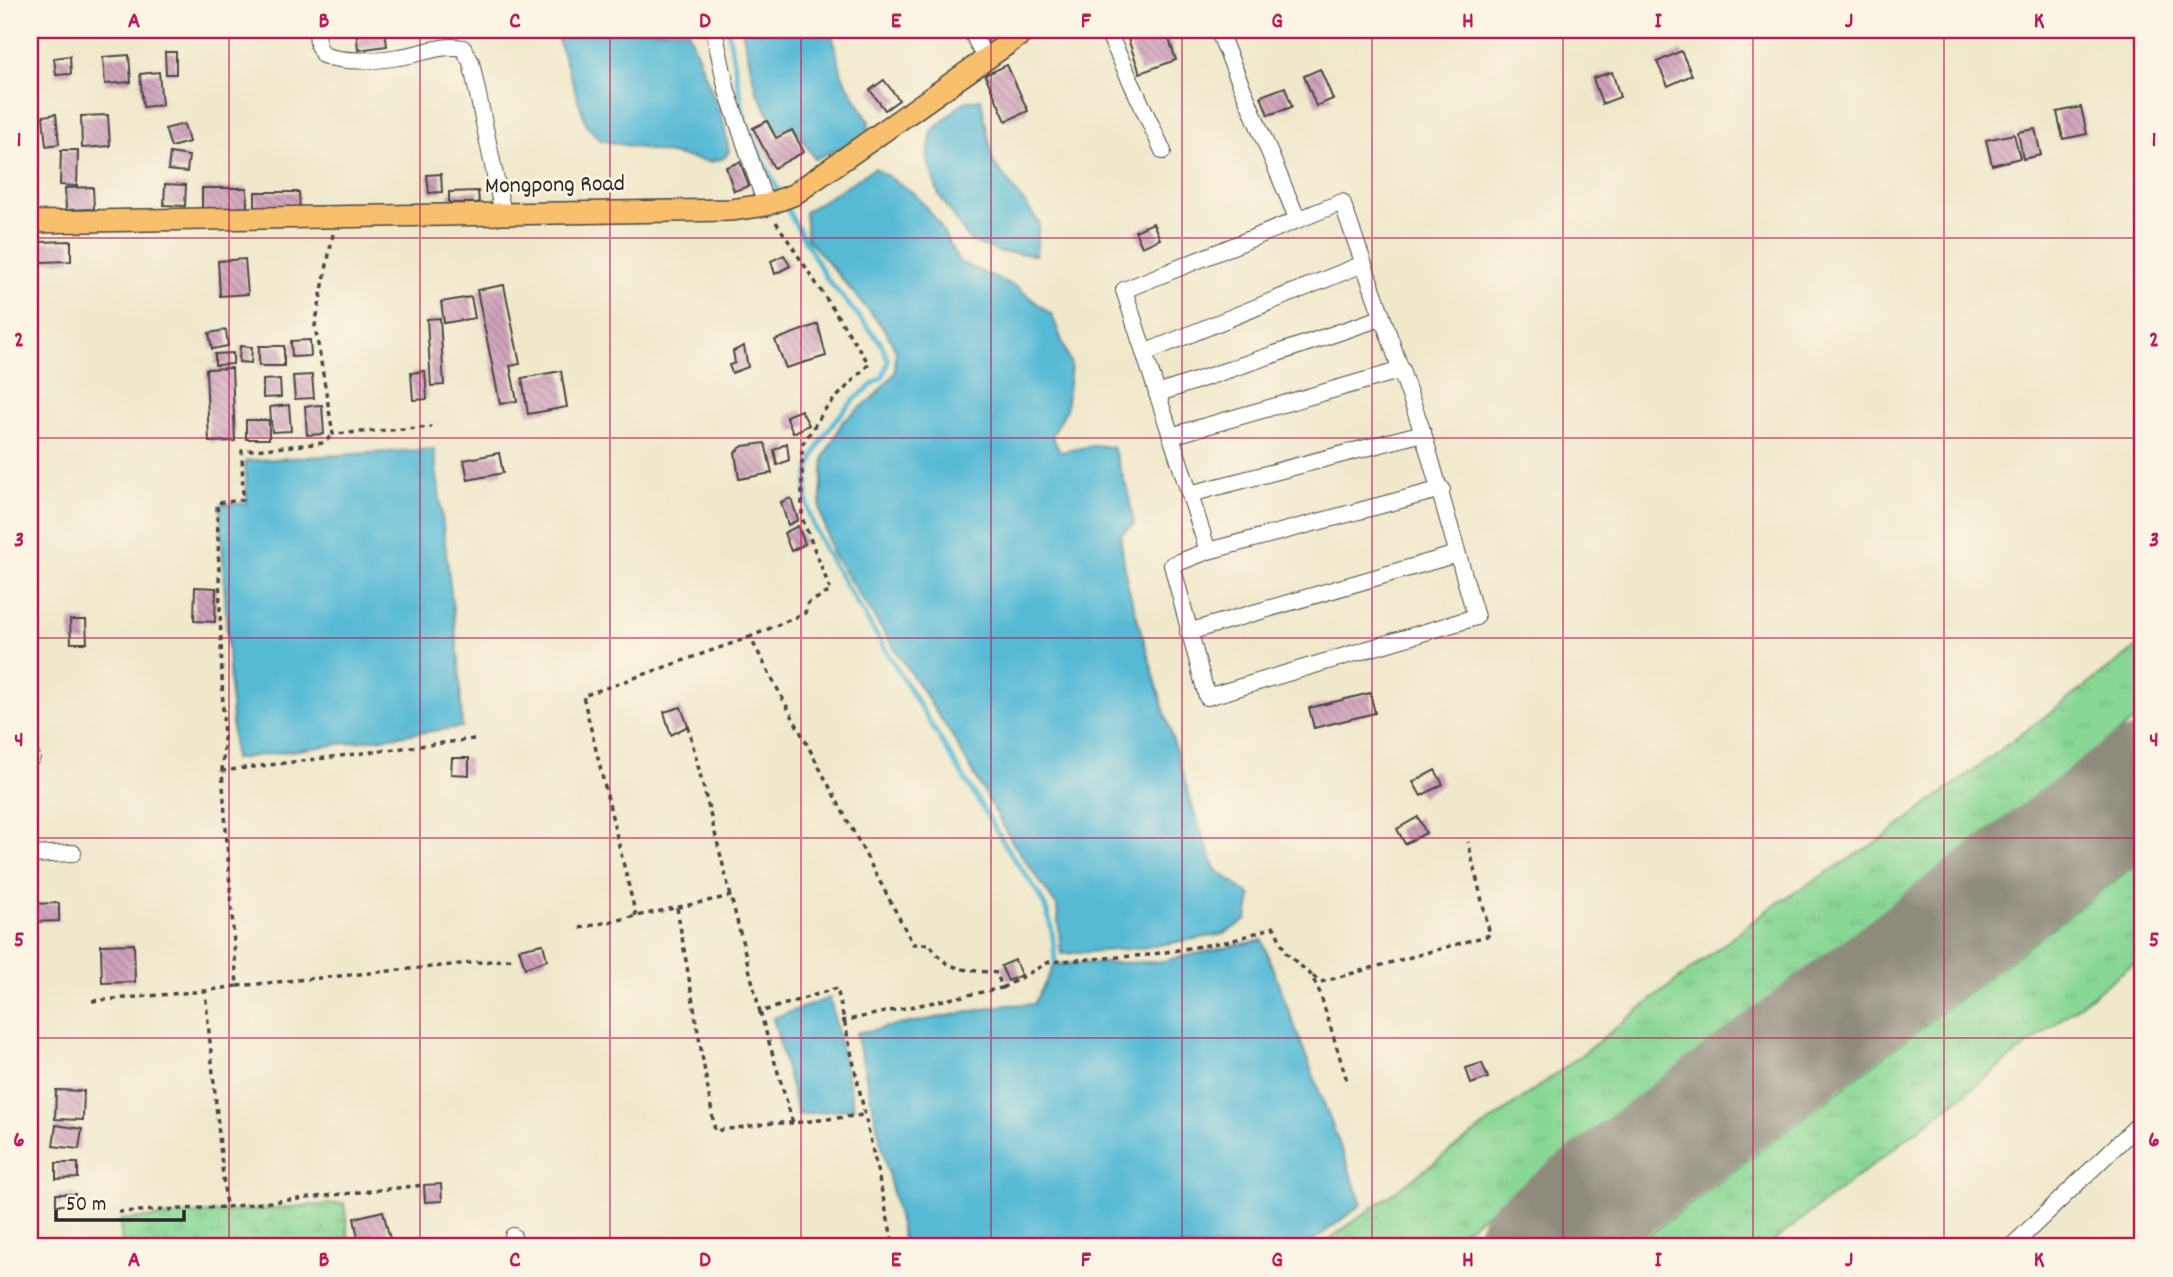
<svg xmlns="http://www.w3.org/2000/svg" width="2173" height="1277" font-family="Dekko,sans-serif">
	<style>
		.grass { fill: url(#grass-tufts); stroke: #5a8160; stroke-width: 2 }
		.wetland { fill: url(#wetland-marsh); stroke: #5a8160; stroke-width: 2 }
		.water { fill: #57bad5; stroke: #417280; stroke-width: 2 }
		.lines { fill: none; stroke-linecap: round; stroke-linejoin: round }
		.stream { stroke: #57bad5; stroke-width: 5 }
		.runway { stroke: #8e8a7b; stroke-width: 116 }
		.building { fill: url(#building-back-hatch) }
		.minor-casing { stroke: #494743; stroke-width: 18 }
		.major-casing { stroke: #494743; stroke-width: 24 }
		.path { stroke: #494743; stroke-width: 3.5; stroke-dasharray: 5 5; stroke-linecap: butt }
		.minor { stroke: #fff; stroke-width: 16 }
		.major { stroke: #f8bf6c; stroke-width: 21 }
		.grid { fill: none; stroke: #c2185b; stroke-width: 2; stroke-opacity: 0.55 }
		.labels { text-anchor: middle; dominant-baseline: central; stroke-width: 5; stroke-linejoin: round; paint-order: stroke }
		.street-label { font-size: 24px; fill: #2b2b2b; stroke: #fcf5e5 }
		.neatline { fill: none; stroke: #c2185b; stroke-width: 2.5 }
		.grid-label { font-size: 23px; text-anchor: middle; font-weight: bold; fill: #c2185b }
	</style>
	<defs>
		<pattern id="grass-tufts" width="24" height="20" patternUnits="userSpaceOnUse" patternTransform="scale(1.75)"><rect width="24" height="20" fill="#89d795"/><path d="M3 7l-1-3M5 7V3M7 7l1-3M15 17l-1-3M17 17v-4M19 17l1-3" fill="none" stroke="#76b981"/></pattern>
		<pattern id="wetland-marsh" width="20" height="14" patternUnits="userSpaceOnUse" patternTransform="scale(1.75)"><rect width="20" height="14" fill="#89d795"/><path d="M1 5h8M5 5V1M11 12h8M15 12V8" fill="none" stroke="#76b981"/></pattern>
		<pattern id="building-back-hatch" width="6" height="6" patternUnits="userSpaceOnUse" patternTransform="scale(1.75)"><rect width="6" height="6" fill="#d0a1bb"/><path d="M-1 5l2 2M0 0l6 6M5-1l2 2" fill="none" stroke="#a98398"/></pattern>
	</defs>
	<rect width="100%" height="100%" fill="#fcf5e5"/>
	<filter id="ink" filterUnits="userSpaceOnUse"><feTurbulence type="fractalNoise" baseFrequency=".0143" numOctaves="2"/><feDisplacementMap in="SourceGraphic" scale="14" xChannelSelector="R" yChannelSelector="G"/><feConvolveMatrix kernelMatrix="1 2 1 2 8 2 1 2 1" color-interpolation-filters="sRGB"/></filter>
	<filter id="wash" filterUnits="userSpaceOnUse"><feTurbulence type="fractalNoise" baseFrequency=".00686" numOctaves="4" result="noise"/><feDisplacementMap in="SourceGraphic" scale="28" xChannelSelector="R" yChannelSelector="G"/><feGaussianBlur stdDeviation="1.57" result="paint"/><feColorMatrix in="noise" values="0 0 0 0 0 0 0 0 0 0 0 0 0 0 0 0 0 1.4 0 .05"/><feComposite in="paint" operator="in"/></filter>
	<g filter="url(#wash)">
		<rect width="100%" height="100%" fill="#f0e8cb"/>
		<g class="grass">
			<path d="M2143 643V714L1442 1247H1319L1572 1062 1771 907 1883 838Z"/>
			<path d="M2143 859V956L1766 1247H1633Z"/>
		</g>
		<path class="wetland" d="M344 1203 349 1242 359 1247H122L120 1220Z"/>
		<g class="water">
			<path d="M555 30H688L724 124 729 152 724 158 711 162 600 140 587 126Z"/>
			<path d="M742 30H831L842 75 869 122 868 129 851 143 815 159 793 125 778 132 756 90Z"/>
			<path d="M981 99 993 162 1039 222 1036 255 1000 252 970 241 939 195 927 159 932 131 964 102Z"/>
			<path d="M875 168 915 194 938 222 959 262 1017 287 1052 315 1071 365 1066 410 1052 436 1060 452 1097 445 1113 448 1128 492 1134 524 1120 535 1127 583 1193 809 1215 869 1251 896 1247 919 1224 934 1141 948 1061 954 1057 906 1013 843 952 736 832 553 820 510 824 457 843 421 873 398 895 373 896 351 886 331 807 238 805 212Z"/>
			<path d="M434 449 459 661 462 727 234 759 220 505 247 503 245 461Z"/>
			<path d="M1262 940 1362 1204 1305 1247H905L856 1033 1006 1005 1034 1004 1055 964 1158 962Z"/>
			<path d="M830 998 854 1108 798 1115 773 1018Z"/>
		</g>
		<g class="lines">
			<g class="stream">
				<path d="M728 30 745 120 780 195"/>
				<path d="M784 204 827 279 881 343 888 361 883 377C841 406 796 456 809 513 812 526 821 540 826 553L1012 856C1043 899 1053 909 1055 964"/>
			</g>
			<path class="runway" d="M1534 1247 2143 785"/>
		</g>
		<g id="blocks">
			<g class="building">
				<path d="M356 30H385L387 46 358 50Z"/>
				<path d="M995 30 1005 31 988 45 984 40Z"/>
				<path d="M1144 30H1166L1176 60 1140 73 1127 36Z"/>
				<path d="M1681 51 1692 75 1668 86 1657 62Z"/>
				<path d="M165 52H176V74H166Z"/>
				<path d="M30 54H35L36 75 30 76Z"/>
				<path d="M129 55 131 82 105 84 103 57Z"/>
				<path d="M70 56 71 74 56 75 54 58Z"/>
				<path d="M1007 65 1028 111 1006 121 985 75Z"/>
				<path d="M1320 69 1333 99 1316 106 1304 76Z"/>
				<path d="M159 72 162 105 143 107 140 74Z"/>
				<path d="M1612 72 1620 97 1602 104 1593 78Z"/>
				<path d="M884 80 899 100 885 110 870 90Z"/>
				<path d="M1285 87 1292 107 1268 115 1261 96Z"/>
				<path d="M2081 107 2087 134 2063 139 2057 112Z"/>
				<path d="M56 114 59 144 46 146 43 116Z"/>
				<path d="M108 115 110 146 82 148 81 116Z"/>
				<path d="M767 121 776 138 792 130 804 152 774 168 753 128Z"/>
				<path d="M184 124 189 142 171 147 165 129Z"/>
				<path d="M2035 129 2041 155 2023 159 2018 132Z"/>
				<path d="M2014 134 2020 158 1992 165 1986 140Z"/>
				<path d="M61 150H78L77 186 60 185Z"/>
				<path d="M170 153 189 156 187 172 168 170Z"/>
				<path d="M740 162 749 186 734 191 726 167Z"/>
				<path d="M441 174 442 192 429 193 427 175Z"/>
				<path d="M165 184 186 185 185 206 164 205Z"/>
				<path d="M93 187 94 209 66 210 65 188Z"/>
				<path d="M202 188H247V212L202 213Z"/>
				<path d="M478 191 479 203H449V192Z"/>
				<path d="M255 192H299L300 213H255Z"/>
				<path d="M1153 223 1160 239 1142 247 1135 231Z"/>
				<path d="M71 241V261L41 262 40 242Z"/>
				<path d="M784 255 790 266 775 274 771 261Z"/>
				<path d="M245 259 248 294 220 296 218 261Z"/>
				<path d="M504 285 520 364 510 366 517 401 500 404 477 290Z"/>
				<path d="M471 297 475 318 444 323 441 302Z"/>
				<path d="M440 318 444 385 431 386 427 319Z"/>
				<path d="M818 324 826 356 786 368 775 340Z"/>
				<path d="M226 330 228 346 212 349 209 333Z"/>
				<path d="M310 340 311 356 292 357 291 341Z"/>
				<path d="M240 346 252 347 251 363 239 362Z"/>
				<rect x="259" y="346" width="25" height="20"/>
				<path d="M744 346 748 367 732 373 729 365 735 363 733 351Z"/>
				<path d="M233 353V364L215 365V354Z"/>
				<path d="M232 368 235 441 209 442 206 369Z"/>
				<path d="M425 371 427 399 413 400 411 373Z"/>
				<path d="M561 371 567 407 528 414 522 378Z"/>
				<path d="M312 375 314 398 295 399 293 376Z"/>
				<path d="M280 379 281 397 263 398V380Z"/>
				<path d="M289 405 291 431 272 432 270 407Z"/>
				<path d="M322 405 324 434 307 435 305 406Z"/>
				<path d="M801 410 809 425 793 433 786 416Z"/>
				<rect x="246" y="420" width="23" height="19"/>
				<path d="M765 443 772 473 739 479 735 452 743 446Z"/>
				<path d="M787 443 789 460 777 465 774 450Z"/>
				<path d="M499 453 503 473 468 480 464 460Z"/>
				<path d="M791 498 798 520 788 525 781 502Z"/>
				<path d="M798 526 805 544 791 551 784 533Z"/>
				<path d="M195 587 216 588 215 622 194 621Z"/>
				<path d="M70 620H86L87 643H71Z"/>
				<path d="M1370 693 1375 713 1314 728 1309 708Z"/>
				<path d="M681 707 688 726 671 735 664 712Z"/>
				<path d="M452 758H469V775L451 774Z"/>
				<path d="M1435 770 1443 784 1421 796 1413 782Z"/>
				<path d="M1418 817 1426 833 1405 844 1397 829Z"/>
				<path d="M59 903V921L31 922 30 904Z"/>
				<path d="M134 944 135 982 102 983 101 945Z"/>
				<path d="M543 944 547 960 525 968 519 949Z"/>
				<path d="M1015 960 1021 975 1008 981 1001 966Z"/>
				<path d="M1482 1063 1488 1078 1471 1084 1466 1068Z"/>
				<path d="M56 1090 84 1091 83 1120 55 1119Z"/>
				<path d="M56 1125 82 1129 79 1149 53 1146Z"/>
				<path d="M56 1163H78V1178L56 1179Z"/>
				<path d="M441 1184 442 1201 425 1202 424 1185Z"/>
				<rect x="56" y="1194" width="19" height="11"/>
				<path d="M383 1211 392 1247H369L366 1236 358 1238 354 1218Z"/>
			</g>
		</g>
	</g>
	<g filter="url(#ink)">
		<use href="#blocks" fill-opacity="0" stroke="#494743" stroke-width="2"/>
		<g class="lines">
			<defs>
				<g id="minor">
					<path d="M317 30 318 45 323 55C344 63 376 61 399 57 422 54 440 44 463 48L471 62 503 213"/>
					<path d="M714 30 727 91 766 205"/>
					<path d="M971 30 986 60"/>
					<path d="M1107 30 1163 151"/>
					<path d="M1218 30 1297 218"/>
					<path d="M1342 202 1423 433 1476 617 1207 697 1172 565 1208 551 1124 290Z"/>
					<path d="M1144 353 1363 264"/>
					<path d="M1157 394 1381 318"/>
					<path d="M1171 436 1402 370"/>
					<path d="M1190 494 1423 433"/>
					<path d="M1208 551 1442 489"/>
					<path d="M1188 632 1457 554"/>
					<path d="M30 757H32"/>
					<path d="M30 855 73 853"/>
					<path d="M513 1236 514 1247"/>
					<path d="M2011 1247 2143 1120"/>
				</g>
				<path id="major" d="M30 222 731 210 766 205 793 195 1027 30"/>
			</defs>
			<use href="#minor" class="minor-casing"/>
			<use href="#major" class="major-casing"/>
			<g class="path">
				<path d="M776 222 869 364 826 408 802 445V518L831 591 808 603 805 613 750 637 913 944H930C946 973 967 969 997 973L1002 988 842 1021"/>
				<path d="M333 234 315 326 333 434 432 427"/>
				<path d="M688 726 760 1012 837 988 894 1247"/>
				<path d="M474 739 222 771 237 986 512 959"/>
				<path d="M222 771 224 746 217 503 243 500 242 451 324 443 333 434"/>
				<path d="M677 908 715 1131 772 1123H793"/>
				<path d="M636 916 583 696 750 637"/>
				<path d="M580 928 731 896"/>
				<path d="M1313 976 1321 982 1490 935 1468 842"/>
				<path d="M237 986 205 991 226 1207 424 1185"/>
				<path d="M1002 988 1049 962 1148 955 1231 941 1274 927 1286 953 1311 975 1320 993 1348 1084"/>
				<path d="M92 1001 205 991"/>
				<path d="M760 1012 793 1123 863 1115"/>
				<path d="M118 1212 226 1207"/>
			</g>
			<use href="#minor" class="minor"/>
			<use href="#major" class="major"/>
		</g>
	</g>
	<path class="grid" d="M229 30V1247M420 30V1247M610 30V1247M801 30V1247M991 30V1247M1182 30V1247M1372 30V1247M1563 30V1247M1753 30V1247M1944 30V1247M30 238H2143M30 438H2143M30 638H2143M30 838H2143M30 1038H2143"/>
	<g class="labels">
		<g class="street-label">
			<text transform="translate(555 186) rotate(-1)">Mongpong Road</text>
		</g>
	</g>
	<rect width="2173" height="1277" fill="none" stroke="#fcf5e5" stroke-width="77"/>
	<path d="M56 1210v10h128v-10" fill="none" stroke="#2b2b2b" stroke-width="3.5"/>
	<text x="66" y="1210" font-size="21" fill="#2b2b2b" stroke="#fcf5e5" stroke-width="5" paint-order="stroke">50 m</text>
	<rect x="38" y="38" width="2096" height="1200" class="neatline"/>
	<g class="grid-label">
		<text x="134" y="27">A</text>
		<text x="324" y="27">B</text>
		<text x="515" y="27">C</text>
		<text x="705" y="27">D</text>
		<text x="896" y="27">E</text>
		<text x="1086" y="27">F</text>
		<text x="1277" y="27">G</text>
		<text x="1468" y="27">H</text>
		<text x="1658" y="27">I</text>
		<text x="1849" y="27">J</text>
		<text x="2039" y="27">K</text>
		<text x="19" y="146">1</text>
		<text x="2154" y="146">1</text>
		<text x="19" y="346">2</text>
		<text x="2154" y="346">2</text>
		<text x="19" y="546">3</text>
		<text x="2154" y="546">3</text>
		<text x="19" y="746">4</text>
		<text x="2154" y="746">4</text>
		<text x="19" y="946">5</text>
		<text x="2154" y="946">5</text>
		<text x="19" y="1146">6</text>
		<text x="2154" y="1146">6</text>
		<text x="134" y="1266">A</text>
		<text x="324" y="1266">B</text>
		<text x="515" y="1266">C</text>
		<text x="705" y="1266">D</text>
		<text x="896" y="1266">E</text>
		<text x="1086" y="1266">F</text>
		<text x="1277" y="1266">G</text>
		<text x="1468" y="1266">H</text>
		<text x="1658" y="1266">I</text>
		<text x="1849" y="1266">J</text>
		<text x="2039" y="1266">K</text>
	</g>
</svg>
